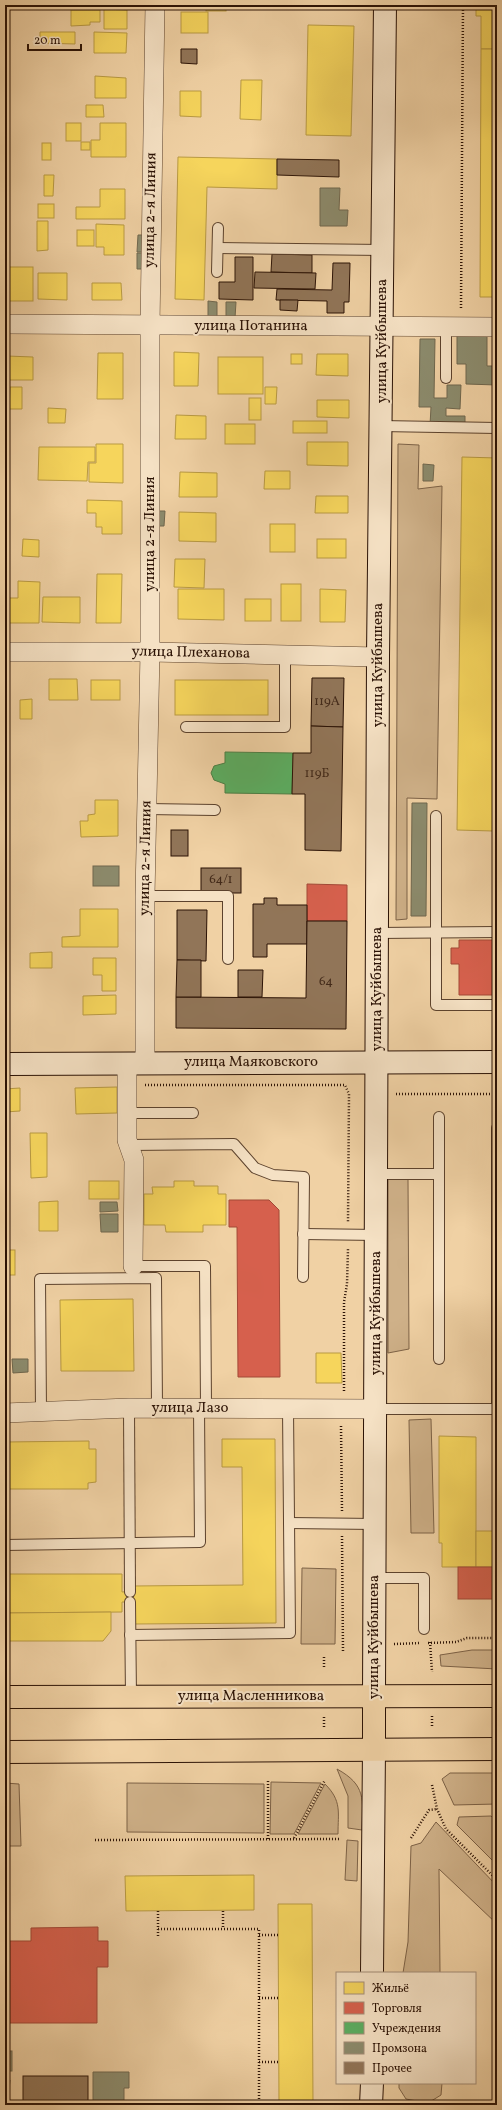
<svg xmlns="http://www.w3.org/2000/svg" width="502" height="2110" font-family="Vollkorn,serif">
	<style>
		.green { fill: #cfb189; stroke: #7d6247 }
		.homes { fill: #f6d55c; stroke: #b99a42 }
		.shops { fill: #d6604d; stroke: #a34937 }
		.public { fill: #5aae61; stroke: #4c7f45 }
		.industry { fill: #8c8c6e; stroke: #6f674e }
		.building { fill: #917558; stroke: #2b1205 }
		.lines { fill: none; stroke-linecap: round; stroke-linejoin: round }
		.service-casing { stroke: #5c422d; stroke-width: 12 }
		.minor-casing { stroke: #5c422d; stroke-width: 20 }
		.secondary-casing { stroke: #2b1205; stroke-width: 24 }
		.primary-casing { stroke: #2b1205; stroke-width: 24 }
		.path { stroke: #2b1205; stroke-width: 2.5; stroke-dasharray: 1 2; stroke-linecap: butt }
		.service { stroke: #f5e1c4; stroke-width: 10 }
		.minor { stroke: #f5e1c4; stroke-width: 19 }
		.secondary { stroke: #f5e1c4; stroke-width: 22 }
		.primary { stroke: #f0d1a4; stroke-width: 22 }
		.labels { text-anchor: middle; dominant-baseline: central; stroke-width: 4; stroke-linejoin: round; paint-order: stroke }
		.number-label { font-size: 13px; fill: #442b1a }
		.street-label { font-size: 15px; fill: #2b1205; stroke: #f5e1c4 }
	</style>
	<rect width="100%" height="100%" fill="#f0d1a4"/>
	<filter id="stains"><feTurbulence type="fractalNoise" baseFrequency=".005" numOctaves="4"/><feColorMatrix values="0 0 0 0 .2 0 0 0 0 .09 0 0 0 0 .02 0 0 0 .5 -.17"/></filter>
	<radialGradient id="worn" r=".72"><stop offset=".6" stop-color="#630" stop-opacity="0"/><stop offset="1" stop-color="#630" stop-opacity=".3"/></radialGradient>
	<g class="green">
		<path d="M398 444 419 445 418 489 442 486 437 799 407 798V919L396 920Z"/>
		<path d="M388 1179H408L409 1349 388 1353Z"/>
		<path d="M431 1419 434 1533H411L409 1420Z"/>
		<path d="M302 1568 336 1569 335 1644H301Z"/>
		<path d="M472 1650H497V1669L441 1666 440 1655Z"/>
		<path d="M337 1769C366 1785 363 1799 362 1830L348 1828V1796Z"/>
		<path d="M450 1773H497V1804L454 1805 442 1779Z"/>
		<path d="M271 1782 321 1783 294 1834H270Z"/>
		<path d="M5 1783 19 1784 21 1846H5Z"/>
		<path d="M127 1783 264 1784V1833L127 1832Z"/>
		<path d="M325 1784C342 1801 338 1812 338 1834H298Z"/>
		<path d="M491 1816 497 1822V1865L457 1825 459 1817Z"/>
		<path d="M436 1822 497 1886V1924L439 1869 440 1973H403L408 1942 411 1846 421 1843Z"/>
		<path d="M347 1840 358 1841 357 1881 345 1880Z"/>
		<path d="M399 2083H442L441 2095 428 2103 406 2099 399 2088Z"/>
	</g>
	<g class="homes">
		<rect x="5" y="5" width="4" height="10"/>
		<rect x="206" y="5" width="20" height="6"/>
		<path d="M476 5H497V49H481V16H476Z"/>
		<path d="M104 9 127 10V29H104Z"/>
		<path d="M71 10H100V22H90V25L71 26Z"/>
		<rect x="181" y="12" width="27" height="21"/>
		<path d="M308 25 354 26 351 136 306 135Z"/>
		<path d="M40 32H75V44L40 43Z"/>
		<path d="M94 32 127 33 126 53H94Z"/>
		<path d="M481 49H497V297H480Z"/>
		<path d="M95 76 126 78V98H95Z"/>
		<path d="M241 80H262L261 120 240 119Z"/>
		<path d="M180 91H201V117L180 116Z"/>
		<path d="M86 105H103L104 117H86Z"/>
		<rect x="66" y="123" width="15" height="18"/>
		<path d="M100 123H126V157H91V140H100Z"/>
		<rect x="81" y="142" width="9" height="8"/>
		<rect x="42" y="143" width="9" height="17"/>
		<path d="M178 157 277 159V189L207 187 204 300 175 299Z"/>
		<path d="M44 175H54L53 196H44Z"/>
		<path d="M100 189H125V219H76V207H100Z"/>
		<rect x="38" y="204" width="16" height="14"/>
		<path d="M37 221H48V250L37 251Z"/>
		<path d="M96 224 124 225V255H104V247H96Z"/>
		<rect x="77" y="230" width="17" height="16"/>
		<rect x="7" y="267" width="26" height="34"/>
		<path d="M38 273H67V300L38 299Z"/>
		<path d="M92 283H121L122 300H92Z"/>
		<path d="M174 352 199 353 198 386H174Z"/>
		<path d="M98 353H123V399H97Z"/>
		<rect x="291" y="354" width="11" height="10"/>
		<path d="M317 354H348V376L316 375Z"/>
		<path d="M7 356 33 357V380H7Z"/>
		<rect x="218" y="357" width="45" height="37"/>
		<path d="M10 387H22V409H9Z"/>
		<path d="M265 387H277L276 404H265Z"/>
		<rect x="249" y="398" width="12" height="22"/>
		<path d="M317 400H349V418L317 417Z"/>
		<path d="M48 408 66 409 65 423H48Z"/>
		<path d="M176 415 206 416V439H175Z"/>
		<rect x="293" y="421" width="34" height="12"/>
		<rect x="225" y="424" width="30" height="20"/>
		<path d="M307 442H348V466L307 465Z"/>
		<path d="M96 444H123V483L89 482V463H96Z"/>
		<path d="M39 447H95V462H88L87 481 38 480Z"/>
		<path d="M462 457 497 458 493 831 457 830Z"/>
		<path d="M265 471H290V489H264Z"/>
		<path d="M180 472 217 473V497H179Z"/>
		<path d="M316 496H348V513H315Z"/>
		<path d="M87 500 122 501V534H102V527H96V513H87Z"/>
		<path d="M179 512 216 513V542L179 541Z"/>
		<rect x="270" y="524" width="25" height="28"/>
		<path d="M23 539 39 540V557L22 556Z"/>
		<rect x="317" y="539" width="29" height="19"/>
		<path d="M175 559H205L204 588 174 587Z"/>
		<path d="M97 574H122L121 623H96Z"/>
		<path d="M18 581 40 582 39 623H8V598H18Z"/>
		<rect x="281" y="584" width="20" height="37"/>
		<path d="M178 589H224V620L178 619Z"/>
		<path d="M320 589 346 590 345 622H320Z"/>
		<path d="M43 597H80V623L42 622Z"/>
		<rect x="245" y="599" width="26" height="22"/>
		<path d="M49 679H77L78 700H49Z"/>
		<rect x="91" y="680" width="29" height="20"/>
		<rect x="175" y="680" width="93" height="35"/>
		<path d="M32 699V719H20V700Z"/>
		<path d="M95 800H118V836L81 837 80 821H88V815L95 814Z"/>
		<rect x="495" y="870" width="2" height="35"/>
		<path d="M80 909H118V947H62V937L80 936Z"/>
		<path d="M52 952V968H30V953Z"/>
		<path d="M93 958H116V991H102V975H93Z"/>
		<path d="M116 995V1014L83 1015V996Z"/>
		<path d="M117 1087V1113L76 1114 75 1088Z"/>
		<path d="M20 1088V1111L5 1112V1089Z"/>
		<path d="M30 1133H47V1177L31 1178Z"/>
		<rect x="89" y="1181" width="30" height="18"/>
		<path d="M174 1181H194V1186H218V1194H226V1225H203V1232H166L165 1225H144V1194H153L152 1187H174Z"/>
		<path d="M58 1201V1231H39V1202Z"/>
		<rect x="5" y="1250" width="10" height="25"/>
		<path d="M5 1294H9L8 1312H5Z"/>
		<path d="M133 1299 134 1371H61L60 1300Z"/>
		<path d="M316 1353H341L342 1383H316Z"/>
		<path d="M439 1436 476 1437V1567H442V1543H439Z"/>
		<path d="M222 1439H275L276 1623 133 1624V1586L243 1585 242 1467H222Z"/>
		<path d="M89 1441V1449H96V1482L88 1483V1489H5V1442Z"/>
		<rect x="476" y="1531" width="21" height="36"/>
		<path d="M5 1574H122V1592L133 1591V1602H122V1612L5 1613Z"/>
		<path d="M111 1612V1631L103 1641H5V1613Z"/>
		<path d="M254 1875V1910L126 1911 125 1876Z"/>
		<path d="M278 1904H312L313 2105H279Z"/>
	</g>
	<g class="shops">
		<path d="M307 884 347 885V921H307Z"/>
		<path d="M459 940H497V995H459V964H451V948H459Z"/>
		<path d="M229 1200H269L279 1210 280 1377H238L237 1227H229Z"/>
		<rect x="458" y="1567" width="39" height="32"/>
		<path d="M98 1927V1941H108V1967H97V2023H5V1941H31V1928Z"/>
	</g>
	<path class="public" d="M225 752 293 753 292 794 225 793V784L214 780 211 773 214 766 225 763Z"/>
	<g class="industry">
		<path d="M320 188H340L339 210H348L347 226H320Z"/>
		<path d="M138 235H147V252H137Z"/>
		<path d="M137 253H147L146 269H137Z"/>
		<path d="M208 301 217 302V317H208Z"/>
		<path d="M226 302H236L235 318H226Z"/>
		<path d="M457 335 487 336V366H497V385L466 384V364H457Z"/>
		<path d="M420 339H435L434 398H447V385H461L460 409 446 408V416H465V425H430L431 407H419Z"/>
		<path d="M423 464 434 465 433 481H423Z"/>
		<path d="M156 511H165L164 526H156Z"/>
		<path d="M412 803H427L426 916H411Z"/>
		<rect x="93" y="866" width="26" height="20"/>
		<path d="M100 1202H117L118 1211 100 1212Z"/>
		<path d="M100 1214H118V1232H101Z"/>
		<path d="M12 1359H28V1372L13 1373Z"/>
		<rect x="5" y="2051" width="7" height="20"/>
		<path d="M93 2072H129V2088H124V2105H93Z"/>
		<path d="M5 2080H10L9 2090H5Z"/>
	</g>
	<g class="building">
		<path d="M181 49H197V64L181 63Z"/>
		<path d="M277 159 339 160V177L277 175Z"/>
		<path d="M272 254 312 255V273L271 272Z"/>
		<path d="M235 257H253V300L219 299V282H235Z"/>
		<path d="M333 263H350L349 302H344V313H327V301L276 300 277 289 332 290Z"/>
		<path d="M255 272 316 273 315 289 254 288Z"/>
		<path d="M280 300H298L297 311 280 310Z"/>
		<path d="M312 678H344L343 727 311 726Z"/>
		<path d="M311 726 343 727 341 851 305 850V794H292L293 753H311Z"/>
		<rect x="171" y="830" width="17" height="26"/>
		<rect x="201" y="868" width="40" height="25"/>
		<path d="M264 898H277V905H307V944H267V957H253V904H264Z"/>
		<path d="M177 910H207L206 961 177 960Z"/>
		<path d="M307 921H347L346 1029 176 1028V997L306 998Z"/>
		<path d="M177 960H201V997H176Z"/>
		<path d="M238 970H263L262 997H238Z"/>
		<rect x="23" y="2076" width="65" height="29"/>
	</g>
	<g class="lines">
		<defs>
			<g id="service">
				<path d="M218 248 383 250"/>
				<path d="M217 272 218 228"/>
				<path d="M446 378V327"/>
				<path d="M381 426 497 428"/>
				<path d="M186 727H285V655"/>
				<path d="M147 809 215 810"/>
				<path d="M436 816V1005H497"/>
				<path d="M145 896H228V959"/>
				<path d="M377 933 497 932"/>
				<path d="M127 1113H193"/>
				<path d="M497 1128V1409"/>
				<path d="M129 1145 234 1144 255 1168 273 1175 304 1177 303 1277"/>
				<path d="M377 1174H439V1117"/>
				<path d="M303 1234 377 1235"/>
				<path d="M133 1266H205L206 1407"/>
				<path d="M439 1359V1174"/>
				<path d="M129 1408 130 1592"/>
				<path d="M375 1409H497"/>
				<path d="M41 1412 40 1279 156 1278 157 1407"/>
				<path d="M289 1523 375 1524"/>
				<path d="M5 1545 200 1542 199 1407"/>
				<path d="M374 1578H424V1629"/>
				<path d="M130 1602 131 1697"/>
				<path d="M130 1635 290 1633 288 1408"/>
			</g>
			<g id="minor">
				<path d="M5 324 497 327"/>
				<path d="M5 652H150L378 657"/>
				<path d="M127 1063V1140L134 1160 133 1266"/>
				<path d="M145 1063V896L150 652V325L155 5"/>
				<path d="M5 1413 129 1408 375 1409"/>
			</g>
			<g id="secondary">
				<path d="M5 1064 497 1062"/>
				<path d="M374 1695 378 657 385 5"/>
				<path d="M372 1973 374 1749"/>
				<path d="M371 2105 372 2083"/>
			</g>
			<g id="primary">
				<path d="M374 1695V1749"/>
				<path d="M5 1697 497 1696"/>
				<path d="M5 1752 497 1749"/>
			</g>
		</defs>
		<use href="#service" class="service-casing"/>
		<use href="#minor" class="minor-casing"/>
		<use href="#secondary" class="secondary-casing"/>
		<use href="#primary" class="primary-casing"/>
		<g class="path">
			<path d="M461 308 463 5"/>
			<path d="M145 1085H345L349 1094 348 1222"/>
			<path d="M396 1094H497"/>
			<path d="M344 1391V1302L347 1284 348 1249"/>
			<path d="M341 1426 342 1511"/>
			<path d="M342 1536 343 1652"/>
			<path d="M430 1642 432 1672"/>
			<path d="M428 1643 456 1642 467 1638H497"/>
			<path d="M394 1644 421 1643"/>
			<path d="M324 1657V1667"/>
			<path d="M432 1726V1715"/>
			<path d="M324 1727V1715"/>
			<path d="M432 1785 437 1809 446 1829 497 1880"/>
			<path d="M493 1808 497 1813"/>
			<path d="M294 1838 325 1780"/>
			<path d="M411 1838 429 1810 437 1809"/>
			<path d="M268 1839V1780"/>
			<path d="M95 1840 340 1839"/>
			<path d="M158 1911V1936"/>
			<path d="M223 1911V1928"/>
			<path d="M158 1929H259V2105"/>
			<path d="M259 1935H278"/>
			<path d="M259 1998H279"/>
			<path d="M259 2062H279"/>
		</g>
		<use href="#service" class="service"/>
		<use href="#minor" class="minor"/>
		<use href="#secondary" class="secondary"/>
		<use href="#primary" class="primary"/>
	</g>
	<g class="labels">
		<g class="number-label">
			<text x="327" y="702">119А</text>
			<text x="317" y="774">119Б</text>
			<text x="221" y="880">64/1</text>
			<text x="326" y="982">64</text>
		</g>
		<g class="street-label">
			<text transform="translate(151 210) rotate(-89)">улица 2-я Линия</text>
			<text x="251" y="326">улица Потанина</text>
			<text transform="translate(382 341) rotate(-90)">улица Куйбышева</text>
			<text transform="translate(150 534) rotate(-90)">улица 2-я Линия</text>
			<text transform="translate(191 653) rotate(1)">улица Плеханова</text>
			<text transform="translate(378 665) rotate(-90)">улица Куйбышева</text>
			<text transform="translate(146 858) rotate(-89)">улица 2-я Линия</text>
			<text transform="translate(377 989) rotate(-90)">улица Куйбышева</text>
			<text x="251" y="1062">улица Маяковского</text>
			<text transform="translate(376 1313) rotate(-90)">улица Куйбышева</text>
			<text x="190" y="1408">улица Лазо</text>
			<text transform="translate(374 1637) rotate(-90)">улица Куйбышева</text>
			<text x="251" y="1696">улица Масленникова</text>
		</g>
	</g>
	<rect width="502" height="2110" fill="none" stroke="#f0d1a4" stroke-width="20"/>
	<rect x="6" y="6" width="490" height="2098" fill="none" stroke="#2b1205" stroke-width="2"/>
	<rect x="10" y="10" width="482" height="2090" fill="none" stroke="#2b1205"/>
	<rect x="336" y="1972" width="140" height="112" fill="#f5e1c4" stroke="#a48e78"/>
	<rect x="344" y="1982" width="20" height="12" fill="#f6d55c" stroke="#a48e78"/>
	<text x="372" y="1992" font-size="12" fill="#2b1205">Жильё</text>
	<rect x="344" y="2002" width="20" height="12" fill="#d6604d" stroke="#a48e78"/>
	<text x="372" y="2012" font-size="12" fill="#2b1205">Торговля</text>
	<rect x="344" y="2022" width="20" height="12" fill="#5aae61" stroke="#a48e78"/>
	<text x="372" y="2032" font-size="12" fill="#2b1205">Учреждения</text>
	<rect x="344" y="2042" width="20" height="12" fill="#8c8c6e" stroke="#a48e78"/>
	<text x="372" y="2052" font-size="12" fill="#2b1205">Промзона</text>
	<rect x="344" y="2062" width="20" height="12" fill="#917558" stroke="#a48e78"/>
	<text x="372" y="2072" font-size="12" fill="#2b1205">Прочее</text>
	<path d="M28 44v6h53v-6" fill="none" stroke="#2b1205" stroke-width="2"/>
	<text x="34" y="44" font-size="12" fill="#2b1205" stroke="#f5e1c4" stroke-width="3" paint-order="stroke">20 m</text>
	<rect width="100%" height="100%" filter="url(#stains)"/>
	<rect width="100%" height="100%" fill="url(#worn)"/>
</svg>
